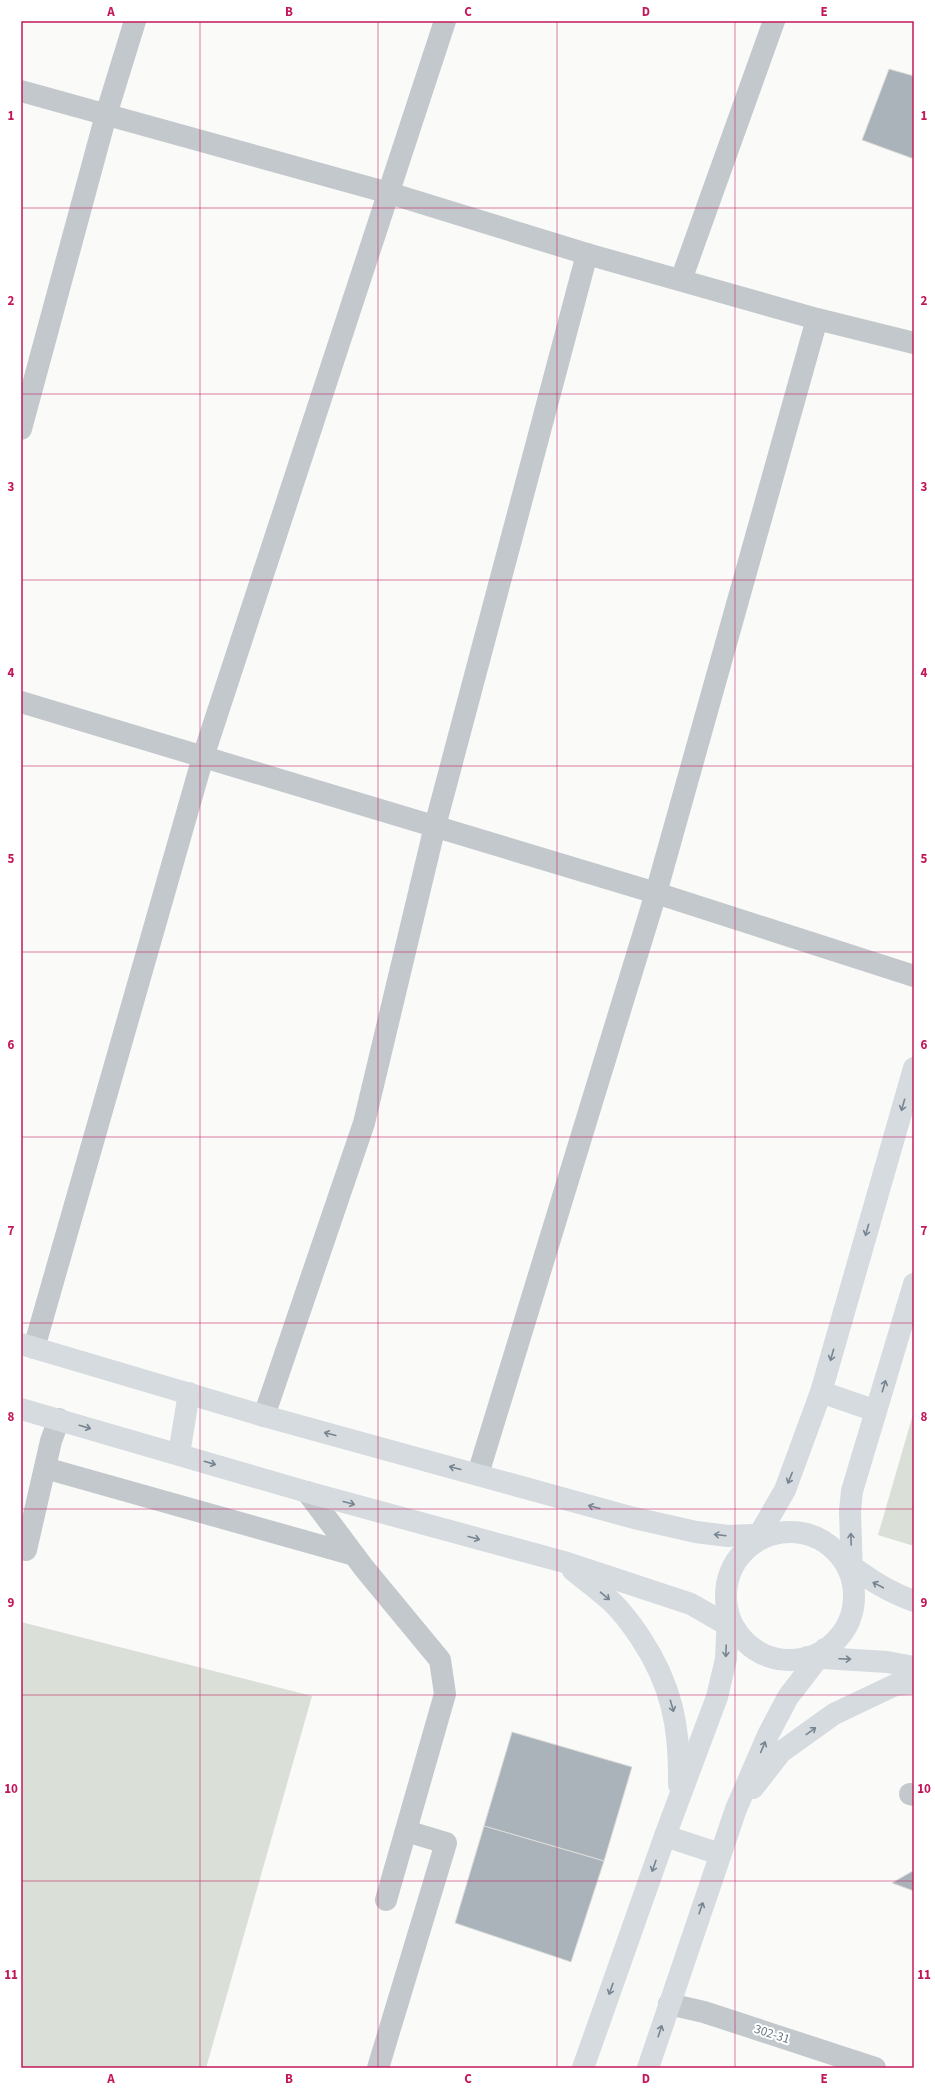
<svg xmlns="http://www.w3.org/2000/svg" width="935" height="2089" font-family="'Source Sans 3',sans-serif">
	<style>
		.green { fill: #dadfd7 }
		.building { fill: #aab3b9; stroke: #dcdcda }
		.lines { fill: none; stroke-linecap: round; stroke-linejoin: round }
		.minor { stroke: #c3c8cc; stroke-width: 22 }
		.major { stroke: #d6dbdf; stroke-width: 22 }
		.oneway { stroke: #768591 }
		.grid { fill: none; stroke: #c2185b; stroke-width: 1; stroke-opacity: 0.55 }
		.labels { text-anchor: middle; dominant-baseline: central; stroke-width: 4; stroke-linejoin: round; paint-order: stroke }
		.street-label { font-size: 13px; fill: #657683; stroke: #fff }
		.neatline { fill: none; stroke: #c2185b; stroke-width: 1.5 }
		.grid-label { font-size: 13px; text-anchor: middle; font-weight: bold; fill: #c2185b }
	</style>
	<rect width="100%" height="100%" fill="#fafaf8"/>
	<g class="green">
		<path d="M914 1411V1546L878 1535Z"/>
		<path d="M21 1622 312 1696 206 2068H21Z"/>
	</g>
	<g class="building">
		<path d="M889 69 914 76V159L862 140Z"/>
		<path d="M512 1732 632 1767 604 1861 484 1826Z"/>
		<path d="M484 1826 604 1861 571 1962 455 1923Z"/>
		<path d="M914 1871V1891L892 1883 911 1872Z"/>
	</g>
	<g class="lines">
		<g class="minor">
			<path d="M21 91 389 193 587 254 817 319 914 343"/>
			<path d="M681 280 774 21"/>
			<path d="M21 429 106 115 135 21"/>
			<path d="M21 702 656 893 914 976"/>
			<path d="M34 1348 203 757 445 21"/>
			<path d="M264 1416 364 1123 435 826 587 254"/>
			<path d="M45 1468 354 1555"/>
			<path d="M478 1474 656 893 817 319"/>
			<path d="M307 1492 364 1568 440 1660 445 1694 386 1900"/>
			<path d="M21 1548 26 1550 51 1441 59 1419"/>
			<path d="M910 1794 914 1795"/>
			<path d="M669 2004 704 2012 875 2068"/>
			<path d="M378 2068 446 1843 406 1831"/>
		</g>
		<g class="major">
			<path d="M21 1344 264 1416 634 1518 696 1532 728 1536 773 1534"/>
			<path d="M821 1392 876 1411"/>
			<path d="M21 1409 307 1492 564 1562 691 1604 736 1630"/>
			<path d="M179 1454 189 1393"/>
			<circle cx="790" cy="1596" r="64"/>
			<path d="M755 1542 785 1490 821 1392 914 1068"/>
			<path d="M844 1561C868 1578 886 1591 914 1601"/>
			<path d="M573 1570C586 1581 600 1591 613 1603 623 1613 632 1625 640 1637 672 1685 680 1727 679 1785"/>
			<path d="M852 1575 850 1511 852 1491 914 1284"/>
			<path d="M807 1657 887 1662 914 1667"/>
			<path d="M753 1788 781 1752 834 1714 895 1685 914 1683"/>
			<path d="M665 1836 720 1854"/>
			<path d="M583 2068 665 1836 717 1697 726 1659 728 1613"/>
			<path d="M648 2068 736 1809 768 1735 788 1697 825 1649"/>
		</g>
	</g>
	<defs><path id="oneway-shaft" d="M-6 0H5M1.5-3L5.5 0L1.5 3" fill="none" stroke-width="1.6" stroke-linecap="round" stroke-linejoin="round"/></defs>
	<g class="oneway">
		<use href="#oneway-shaft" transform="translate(903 1105) rotate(106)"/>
		<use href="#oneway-shaft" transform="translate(867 1230) rotate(106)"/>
		<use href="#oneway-shaft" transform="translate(832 1355) rotate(106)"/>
		<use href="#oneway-shaft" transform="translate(884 1386) rotate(-73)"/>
		<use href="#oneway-shaft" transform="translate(85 1427) rotate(16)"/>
		<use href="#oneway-shaft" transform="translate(330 1434) rotate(-165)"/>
		<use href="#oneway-shaft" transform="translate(210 1463) rotate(16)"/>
		<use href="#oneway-shaft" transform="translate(455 1468) rotate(-165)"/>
		<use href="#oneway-shaft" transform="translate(790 1478) rotate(112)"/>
		<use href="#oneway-shaft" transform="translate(349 1503) rotate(15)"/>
		<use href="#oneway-shaft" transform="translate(594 1507) rotate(-165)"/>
		<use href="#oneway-shaft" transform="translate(720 1535) rotate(-173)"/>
		<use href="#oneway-shaft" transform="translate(474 1538) rotate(15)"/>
		<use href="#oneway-shaft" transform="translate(851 1539) rotate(-92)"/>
		<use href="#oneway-shaft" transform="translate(878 1585) rotate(-152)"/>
		<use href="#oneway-shaft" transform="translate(605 1596) rotate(40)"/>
		<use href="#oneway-shaft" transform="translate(726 1651) rotate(92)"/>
		<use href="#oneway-shaft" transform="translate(845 1659) rotate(2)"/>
		<use href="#oneway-shaft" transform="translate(672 1706) rotate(74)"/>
		<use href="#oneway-shaft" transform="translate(811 1731) rotate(-36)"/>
		<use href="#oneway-shaft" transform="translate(763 1747) rotate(-67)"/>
		<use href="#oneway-shaft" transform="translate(654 1866) rotate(109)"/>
		<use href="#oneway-shaft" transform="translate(701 1908) rotate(-71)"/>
		<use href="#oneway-shaft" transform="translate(611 1989) rotate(109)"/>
		<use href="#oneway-shaft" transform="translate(660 2031) rotate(-72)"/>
	</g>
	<path class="grid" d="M200 21V2068M378 21V2068M557 21V2068M735 21V2068M21 208H914M21 394H914M21 580H914M21 766H914M21 952H914M21 1137H914M21 1323H914M21 1509H914M21 1695H914M21 1881H914"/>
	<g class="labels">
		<g class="street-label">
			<text transform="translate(772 2034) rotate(18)">302-31</text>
		</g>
	</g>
	<rect width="935" height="2089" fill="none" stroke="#ffffff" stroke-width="44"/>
	<rect x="22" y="22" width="891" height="2045" class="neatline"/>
	<g class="grid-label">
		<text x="111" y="16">A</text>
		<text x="289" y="16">B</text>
		<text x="468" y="16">C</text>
		<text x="646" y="16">D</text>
		<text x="824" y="16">E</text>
		<text x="11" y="120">1</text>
		<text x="924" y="120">1</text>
		<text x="11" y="305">2</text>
		<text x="924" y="305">2</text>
		<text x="11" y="491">3</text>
		<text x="924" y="491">3</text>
		<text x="11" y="677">4</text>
		<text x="924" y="677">4</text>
		<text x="11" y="863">5</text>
		<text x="924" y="863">5</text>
		<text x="11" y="1049">6</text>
		<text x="924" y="1049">6</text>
		<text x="11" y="1235">7</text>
		<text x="924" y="1235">7</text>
		<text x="11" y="1421">8</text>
		<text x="924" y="1421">8</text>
		<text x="11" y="1607">9</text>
		<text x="924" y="1607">9</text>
		<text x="11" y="1793">10</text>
		<text x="924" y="1793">10</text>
		<text x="11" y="1979">11</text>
		<text x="924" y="1979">11</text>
		<text x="111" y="2083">A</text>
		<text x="289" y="2083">B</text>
		<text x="468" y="2083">C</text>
		<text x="646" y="2083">D</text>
		<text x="824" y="2083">E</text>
	</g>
</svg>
